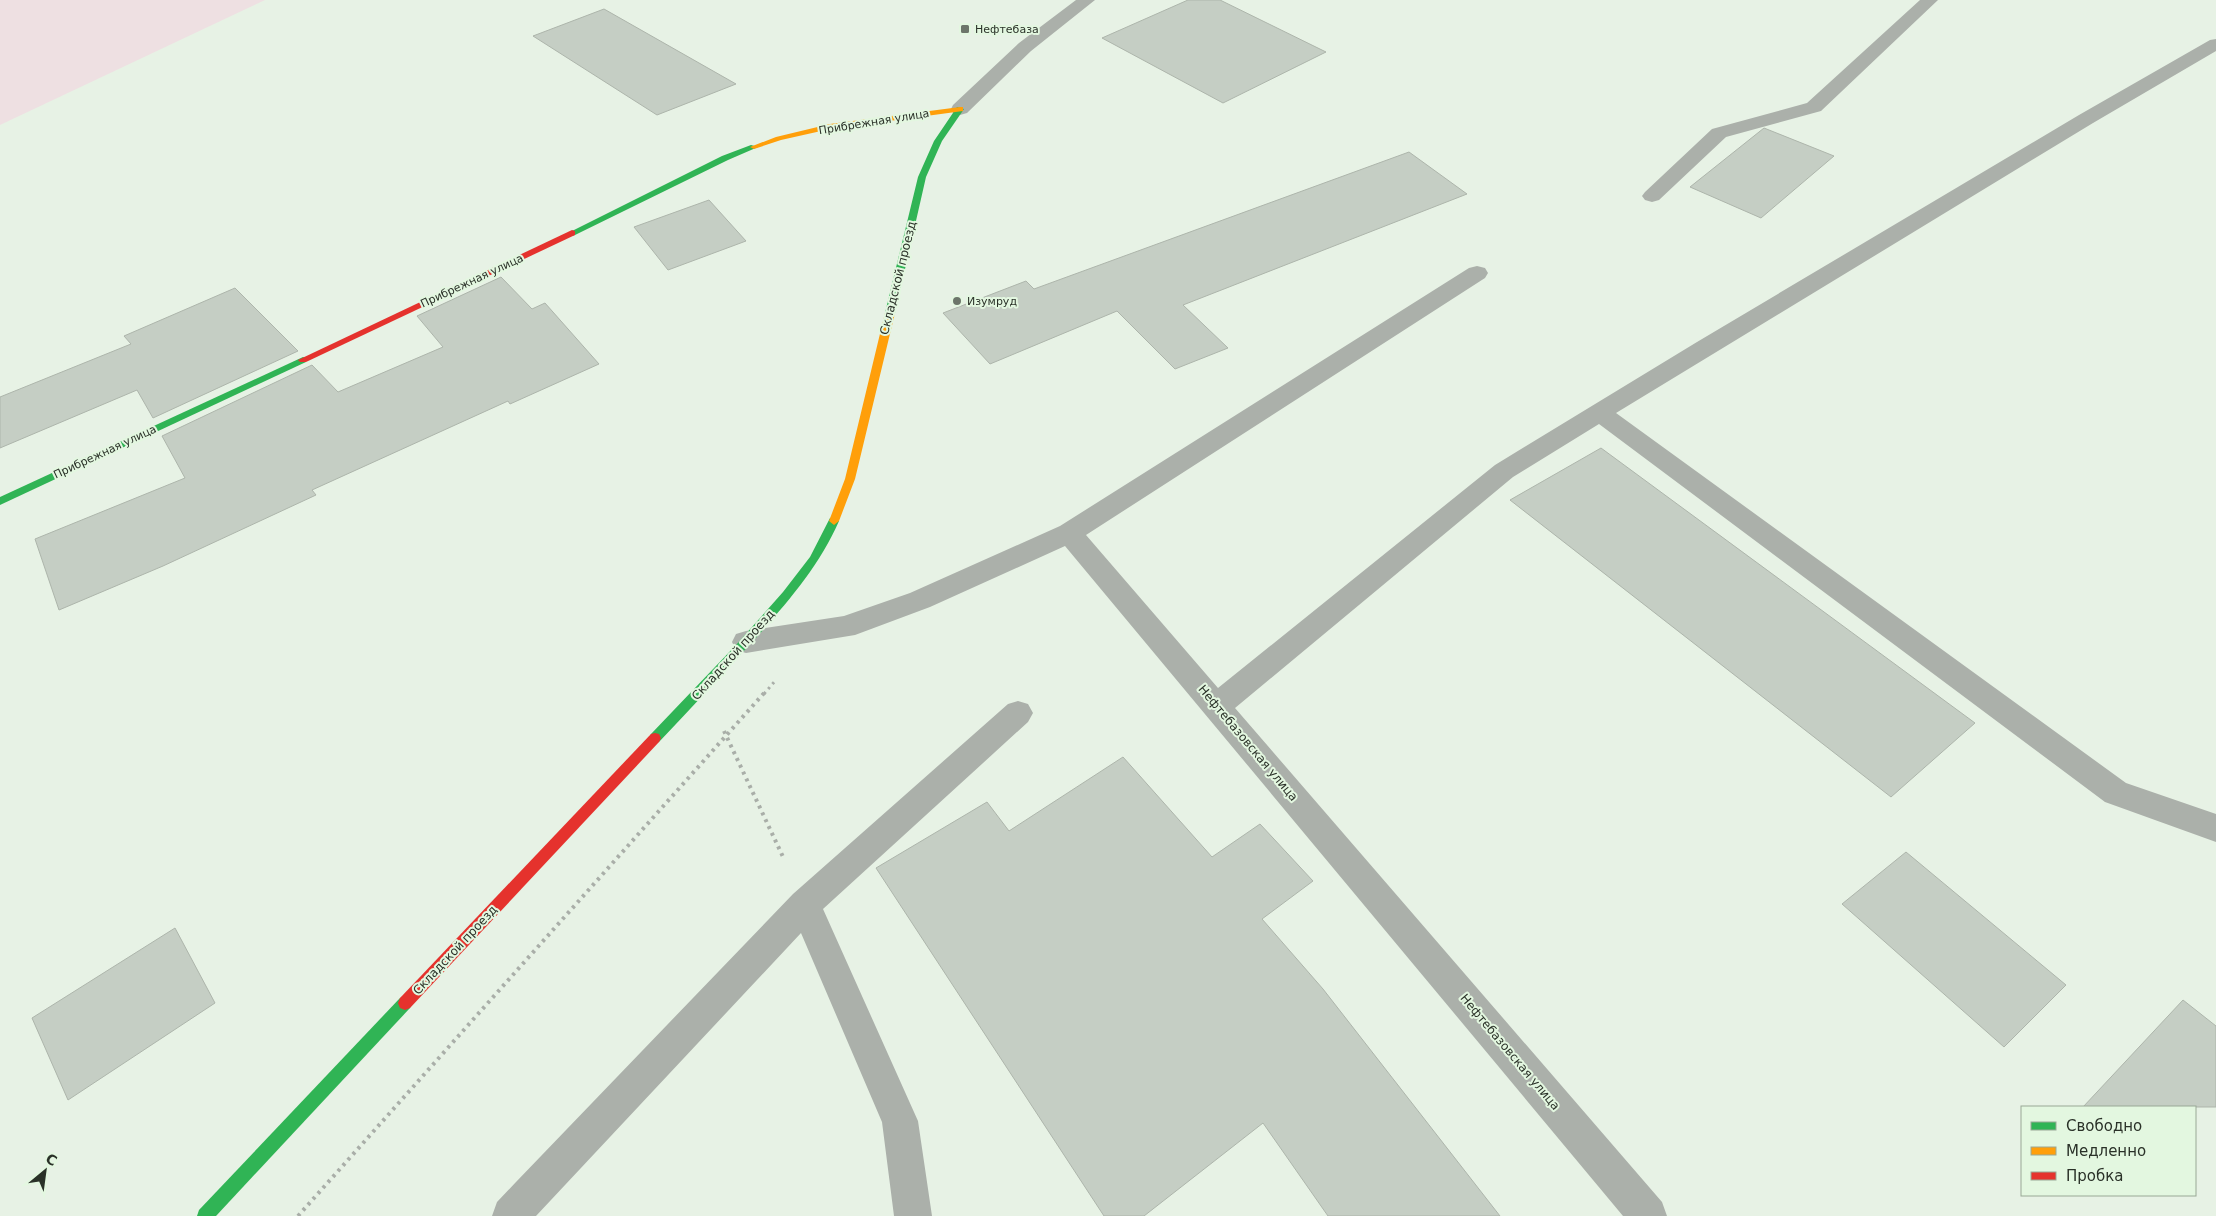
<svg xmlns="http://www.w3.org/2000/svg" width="2216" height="1216" font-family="'DejaVu Sans',sans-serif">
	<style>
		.green { fill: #eee0e2 }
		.building { fill: #c5cec4; stroke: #adb5ab }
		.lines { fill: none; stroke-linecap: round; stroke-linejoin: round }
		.path-far1 { stroke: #a9aea8; stroke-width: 3; stroke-dasharray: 2.5 4; stroke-linecap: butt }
		.path { stroke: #a9aea8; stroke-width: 4; stroke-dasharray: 3 4.5; stroke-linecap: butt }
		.lane { fill: #abb0aa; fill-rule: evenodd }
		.fast { fill: #30b455; fill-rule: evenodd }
		.slow { fill: #ff9f0a; fill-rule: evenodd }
		.jam { fill: #e5322d; fill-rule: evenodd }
		.poi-dot { fill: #6c756a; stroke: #e3f7e0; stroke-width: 2 }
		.labels { text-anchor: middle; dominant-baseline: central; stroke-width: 4; stroke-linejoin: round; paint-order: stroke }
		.far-poi-label { font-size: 11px; fill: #2a3128; stroke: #e3f7e0; text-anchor: start }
		.far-street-label { font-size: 11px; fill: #2a3128; stroke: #e3f7e0 }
		.street-label { font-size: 12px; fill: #2a3128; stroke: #e3f7e0 }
	</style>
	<rect width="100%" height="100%" fill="#e7f2e5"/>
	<path class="green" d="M0 0H265L0 125Z"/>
	<g class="building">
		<path d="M1188 0H1220L1326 52 1223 103 1102 38Z"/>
		<path d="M604 9 736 84 657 115 533 36Z"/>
		<path d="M1764 128 1834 156 1761 218 1690 187Z"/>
		<path d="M1409 152 1467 194 1183 305 1228 348 1175 369 1117 311 990 364 943 313 1026 281 1034 289Z"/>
		<path d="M709 200 746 241 668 270 634 227Z"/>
		<path d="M501 277 532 309 545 303 599 364 510 404 508 401 312 490 316 495 163 566 59 610 35 539 185 478 162 436 312 365 338 392 443 347 417 316Z"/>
		<path d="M235 288 298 351 153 418 137 390 0 448V397L131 344 124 336Z"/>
		<path d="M1601 448 1975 723 1891 797 1510 500Z"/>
		<path d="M1123 757 1212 857 1260 824 1313 881 1262 919 1323 989 1500 1216H1328L1263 1123 1144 1216H1104L876 868 987 802 1009 831Z"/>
		<path d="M1906 852 2066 985 2004 1047 1842 904Z"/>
		<path d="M175 928 215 1003 68 1100 32 1018Z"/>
		<path d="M2183 1000 2216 1026V1107H2083Z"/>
	</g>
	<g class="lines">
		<path class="path-far1" d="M764 694 775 681"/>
		<g class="path">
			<path d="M724 731 784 859"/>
			<path d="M298 1216 765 692"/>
		</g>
		<g class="lane">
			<path d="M1076 0H1095L1031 51 967 113 960 115 953 113 951 109 953 105 1019 43Z"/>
			<path d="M1920 0H1938L1821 111 1726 137 1659 200 1652 202 1645 200 1642 196 1645 192 1712 129 1807 103Z"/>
			<path d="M2216 39V51L2093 123 1616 413 2126 783 2216 814V842L2105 802 1599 424 1513 477 1235 708 1662 1202 1667 1216H1623L1065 546 930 607 855 635 746 653 736 650 732 642 736 634 746 631 844 616 910 593 1060 526 1469 268 1477 266 1485 268 1488 273 1485 278 1086 535 1218 688 1495 465 1697 342 2079 115 2210 40Z"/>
			<path d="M1018 701 1028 704 1033 713 1028 722 823 909 918 1121 932 1216H894L882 1122 801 933 536 1216H492L497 1202 516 1182 793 894 1008 704Z"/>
		</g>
		<g class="fast">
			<path d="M957 107 964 109 942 141 926 177 895 313 890 316 887 315 885 313 918 177 934 141Z"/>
			<path d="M751 145 758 147 728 160 575 235 572 236 568 233 722 156Z"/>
			<path d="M303 357 306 358V362L0 505V497Z"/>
			<path d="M834 517 839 521C819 567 786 604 753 641 722 675 691 708 659 742L655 743 651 742 649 738 651 734 736 645 783 592 810 557 830 518Z"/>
			<path d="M405 996 410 998 412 1003 410 1008 216 1216H197L199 1210 400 998Z"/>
		</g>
		<g class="slow">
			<path d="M960 107H963V111L830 129 781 140 754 149 750 147 776 137 830 124Z"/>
			<path d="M890 310 895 313 855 479 839 521 834 525 829 521 845 479 885 313Z"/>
		</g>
		<g class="jam">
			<path d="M572 230 575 231V235L306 362H300L298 360Z"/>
			<path d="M655 733 659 734 661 738 659 742 410 1008 405 1010 400 1008 398 1003 400 998 651 734Z"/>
		</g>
	</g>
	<g class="poi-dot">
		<rect x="960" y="24" width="10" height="10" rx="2.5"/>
		<circle cx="957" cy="301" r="5"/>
	</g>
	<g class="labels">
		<g class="far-poi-label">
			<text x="975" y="29">Нефтебаза</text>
			<text x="967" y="301">Изумруд</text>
		</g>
		<g class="far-street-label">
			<text transform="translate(874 122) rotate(-9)">Прибрежная улица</text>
			<text transform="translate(472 281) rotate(-25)">Прибрежная улица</text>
			<text transform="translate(105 452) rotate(-25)">Прибрежная улица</text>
		</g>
		<g class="street-label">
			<text transform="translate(898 278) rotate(-76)">Складской проезд</text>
			<text transform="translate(733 655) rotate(-48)">Складской проезд</text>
			<text transform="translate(1248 743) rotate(50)">Нефтебазовская улица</text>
			<text transform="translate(455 950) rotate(-47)">Складской проезд</text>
			<text transform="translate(1510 1052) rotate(50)">Нефтебазовская улица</text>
		</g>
	</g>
	<rect x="2021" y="1106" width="175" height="90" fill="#e3f7e0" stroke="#99a896"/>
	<rect x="2031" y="1122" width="25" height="8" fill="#30b455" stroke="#99a896"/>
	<text x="2066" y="1131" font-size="15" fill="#2a3128">Свободно</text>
	<rect x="2031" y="1147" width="25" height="8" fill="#ff9f0a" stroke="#99a896"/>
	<text x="2066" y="1156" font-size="15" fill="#2a3128">Медленно</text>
	<rect x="2031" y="1172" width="25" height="8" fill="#e5322d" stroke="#99a896"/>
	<text x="2066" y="1181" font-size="15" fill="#2a3128">Пробка</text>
	<g transform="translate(45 1171) rotate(29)" stroke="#e3f7e0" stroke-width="4" paint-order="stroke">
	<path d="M0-4L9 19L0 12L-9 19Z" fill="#2a3128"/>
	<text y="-8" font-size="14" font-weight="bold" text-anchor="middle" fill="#2a3128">С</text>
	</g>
</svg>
